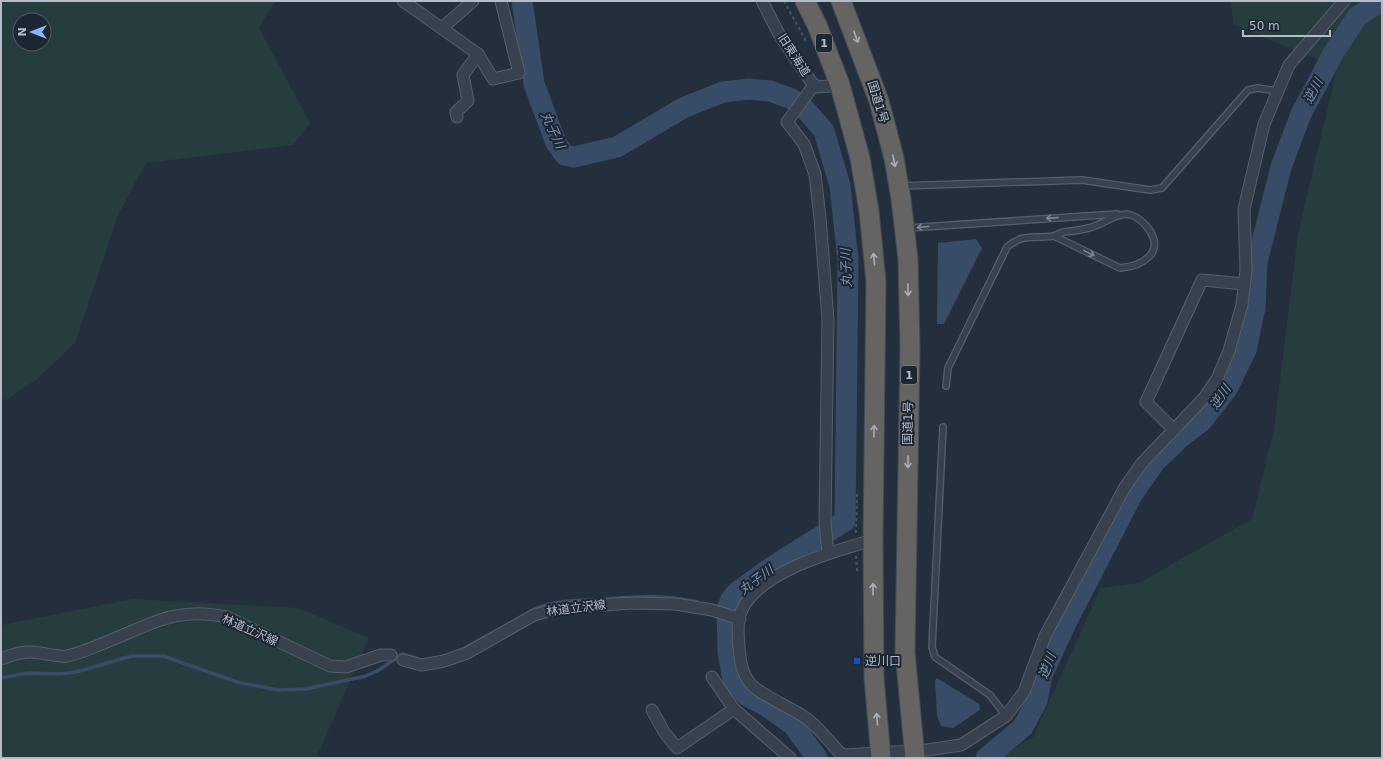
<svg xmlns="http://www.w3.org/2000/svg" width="1383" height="759" font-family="'DejaVu Sans','Noto Sans JP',sans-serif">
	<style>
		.green { fill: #263c3f; fill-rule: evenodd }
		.water { fill: #394c67 }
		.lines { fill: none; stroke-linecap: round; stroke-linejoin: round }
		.stream { stroke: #394c67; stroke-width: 3.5 }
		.river { stroke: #394c67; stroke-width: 21 }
		.service-casing { stroke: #565f6c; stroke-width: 8 }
		.minor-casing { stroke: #565f6c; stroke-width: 13 }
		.trunk-casing { stroke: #434c59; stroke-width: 21 }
		.path { stroke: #44595c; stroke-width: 2; stroke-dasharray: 3 3; stroke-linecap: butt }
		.service { stroke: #38414e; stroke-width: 5.5 }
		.minor { stroke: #38414e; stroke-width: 11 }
		.trunk { stroke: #656462; stroke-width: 19 }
		.oneway { stroke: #a8afba }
		.oneway2 { stroke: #7c8592 }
		.transit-dot { fill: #1a4fb4; stroke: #1d2633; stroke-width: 1.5 }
		.labels { text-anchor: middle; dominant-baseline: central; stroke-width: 4; stroke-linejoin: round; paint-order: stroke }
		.shield { fill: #1d2633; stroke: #878f9c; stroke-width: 1 }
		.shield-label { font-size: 11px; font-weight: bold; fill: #b4bcc9 }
		.street-label { font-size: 12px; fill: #b4bcc9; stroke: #1d2633 }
		.poi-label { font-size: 12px; fill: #b4bcc9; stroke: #1d2633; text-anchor: start }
		.water-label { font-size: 13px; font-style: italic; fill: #7c92b1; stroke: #1d2633 }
	</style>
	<rect width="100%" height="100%" fill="#242f3e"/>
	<g class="green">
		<path d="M1 1H275L259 28 310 123 293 145 146 163 119 213 75 343 37 379 8 399 1 401ZM20 20H44V44H20Z"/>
		<path d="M1231 1H1382V758H1000L1033 737 1101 588 1139 583 1252 519 1274 430 1298 234 1337 68 1233 24Z"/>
		<path d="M133 599 298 608 369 638 316 758H1V625Z"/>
	</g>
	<g class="water">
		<path d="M976 239 982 248 944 324H937L938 243Z"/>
		<path d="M937 678 979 704 980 710 953 728 941 726 937 715 935 681Z"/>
	</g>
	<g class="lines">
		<g class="stream">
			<path d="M720 607 727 609"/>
			<path d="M531 611C550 600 573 601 594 600 632 597 660 594 698 602"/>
			<path d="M461 650 510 623"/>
			<path d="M1 678 28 673 60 674 76 672 132 656H163L237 682 278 690 306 689 366 676 379 670 402 654 415 658"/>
		</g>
		<g class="river">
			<path d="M522 1 534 84 556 143 565 155 574 157 617 147 683 108 723 92 749 89 770 91 792 99 805 109 824 131 840 186 848 260 845 521 772 567 737 592 731 599 727 609 728 652 733 679 747 696 766 706 793 725 817 758"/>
			<path d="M986 758 1023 727 1037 701 1042 675 1065 625 1132 495 1155 462 1180 438 1201 422 1227 389 1246 350 1255 307 1257 262 1281 167 1301 114 1334 52 1357 17 1381 1"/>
		</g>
		<defs>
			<g id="service">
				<path d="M901 186 1082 180 1150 190 1162 188 1248 90 1258 88 1277 91"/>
				<path d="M908 228 1117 214"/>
				<path d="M946 386 948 368 1007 247C1024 233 1033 239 1053 236 1057 235 1060 233 1064 232 1073 231 1081 230 1089 228 1102 225 1119 211 1131 215 1138 217 1144 223 1148 228 1166 252 1143 266 1120 268L1054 236"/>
				<path d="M943 427 932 647 935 657 990 695 1006 716"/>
			</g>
			<g id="minor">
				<path d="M403 1 478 54 493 79 519 73 501 1"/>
				<path d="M762 1 779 34 812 83 818 87 840 85"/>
				<path d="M442 28 473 1"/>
				<path d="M814 85 787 122 804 144 815 174 820 218 828 320 825 522 828 553"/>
				<path d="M457 117 456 112 468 101 463 75 478 54"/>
				<path d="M1174 430 1146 402 1202 280 1244 284"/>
				<path d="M873 540C834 551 757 572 741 612 737 621 738 636 739 646 740 659 741 672 750 683 758 694 792 708 806 718 818 727 829 741 840 753L845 755 927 750 961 745 1006 716 1024 692 1045 636 1125 487 1142 463 1204 398 1217 379 1229 351 1242 305 1246 270 1244 209 1264 124 1289 65 1344 1"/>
				<path d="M1 659C14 654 26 650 40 653 49 654 57 657 67 656 78 654 89 649 99 645 147 627 173 605 227 617L330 666 346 667 381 655H391"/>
				<path d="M403 660 422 665 444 661 467 653 534 615 561 608 632 603 675 604 712 610 740 619"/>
				<path d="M712 677 734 709 790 758"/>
				<path d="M652 710 664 732 677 748 734 709"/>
			</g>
			<g id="trunk">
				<path d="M805 1 817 25 840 85 860 158 869 211 876 282 873 540 874 678 881 758"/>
				<path d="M841 1 879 101 894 158 901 199 908 259 910 348 905 652 915 758"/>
			</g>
		</defs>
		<use href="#service" class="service-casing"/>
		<use href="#minor" class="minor-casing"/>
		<use href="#trunk" class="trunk-casing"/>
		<g class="path">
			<path d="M784 1 806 41"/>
			<path d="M856 533 857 494"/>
			<path d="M856 556 857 571"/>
		</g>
		<use href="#service" class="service"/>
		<use href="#minor" class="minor"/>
		<use href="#trunk" class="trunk"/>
	</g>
	<defs><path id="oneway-shaft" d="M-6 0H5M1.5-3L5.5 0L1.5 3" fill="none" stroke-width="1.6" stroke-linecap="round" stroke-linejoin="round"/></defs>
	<g class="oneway">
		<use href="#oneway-shaft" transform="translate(856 37) rotate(70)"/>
		<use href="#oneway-shaft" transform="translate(894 161) rotate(79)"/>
		<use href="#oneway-shaft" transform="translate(874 259) rotate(-96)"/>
		<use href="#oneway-shaft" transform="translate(908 290) rotate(89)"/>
		<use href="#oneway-shaft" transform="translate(874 431) rotate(-89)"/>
		<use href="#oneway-shaft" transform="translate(908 462) rotate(91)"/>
		<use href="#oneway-shaft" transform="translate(873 589) rotate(-90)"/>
		<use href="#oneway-shaft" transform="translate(877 719) rotate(-95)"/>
	</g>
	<g class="oneway2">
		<use href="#oneway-shaft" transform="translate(1052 218) rotate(176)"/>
		<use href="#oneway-shaft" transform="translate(923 227) rotate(174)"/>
		<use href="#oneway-shaft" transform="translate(1089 253) rotate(26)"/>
	</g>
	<rect class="transit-dot" x="853" y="657" width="8" height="8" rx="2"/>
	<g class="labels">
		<g class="shield">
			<rect x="816" y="34" width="16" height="18" rx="3"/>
			<rect x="901" y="366" width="16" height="18" rx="3"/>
		</g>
		<g class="shield-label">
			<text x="824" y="43">1</text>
			<text x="909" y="375">1</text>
		</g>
		<g class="street-label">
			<text transform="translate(794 55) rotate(57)">旧東海道</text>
			<text transform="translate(878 102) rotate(73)">国道1号</text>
			<text transform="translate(908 423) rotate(-89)">国道1号</text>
			<text transform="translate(576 608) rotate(-7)">林道立沢線</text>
			<text transform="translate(250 630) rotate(24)">林道立沢線</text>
		</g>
		<g class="poi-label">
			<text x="865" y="661">逆川口</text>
		</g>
		<g class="water-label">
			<text transform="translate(1313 91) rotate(-62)">逆川</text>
			<text transform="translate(553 130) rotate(65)">丸子川</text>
			<text transform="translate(846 268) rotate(-92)">丸子川</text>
			<text transform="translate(1220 397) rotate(-55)">逆川</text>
			<text transform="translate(756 580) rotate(-37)">丸子川</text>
			<text transform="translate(1047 666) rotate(-69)">逆川</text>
		</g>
	</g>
	<rect width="1383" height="759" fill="none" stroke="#b4bcc9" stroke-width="4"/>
	<g transform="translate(32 32) rotate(270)"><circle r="19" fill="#1d2633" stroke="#59626f"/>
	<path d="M0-3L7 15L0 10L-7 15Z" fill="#8ab4f8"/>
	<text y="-6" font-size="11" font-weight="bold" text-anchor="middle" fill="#b4bcc9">N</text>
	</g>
	<path d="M1243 30v6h87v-6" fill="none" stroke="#b4bcc9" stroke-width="2"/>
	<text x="1249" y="30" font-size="12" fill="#b4bcc9" stroke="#1d2633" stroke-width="3" paint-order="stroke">50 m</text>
</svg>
